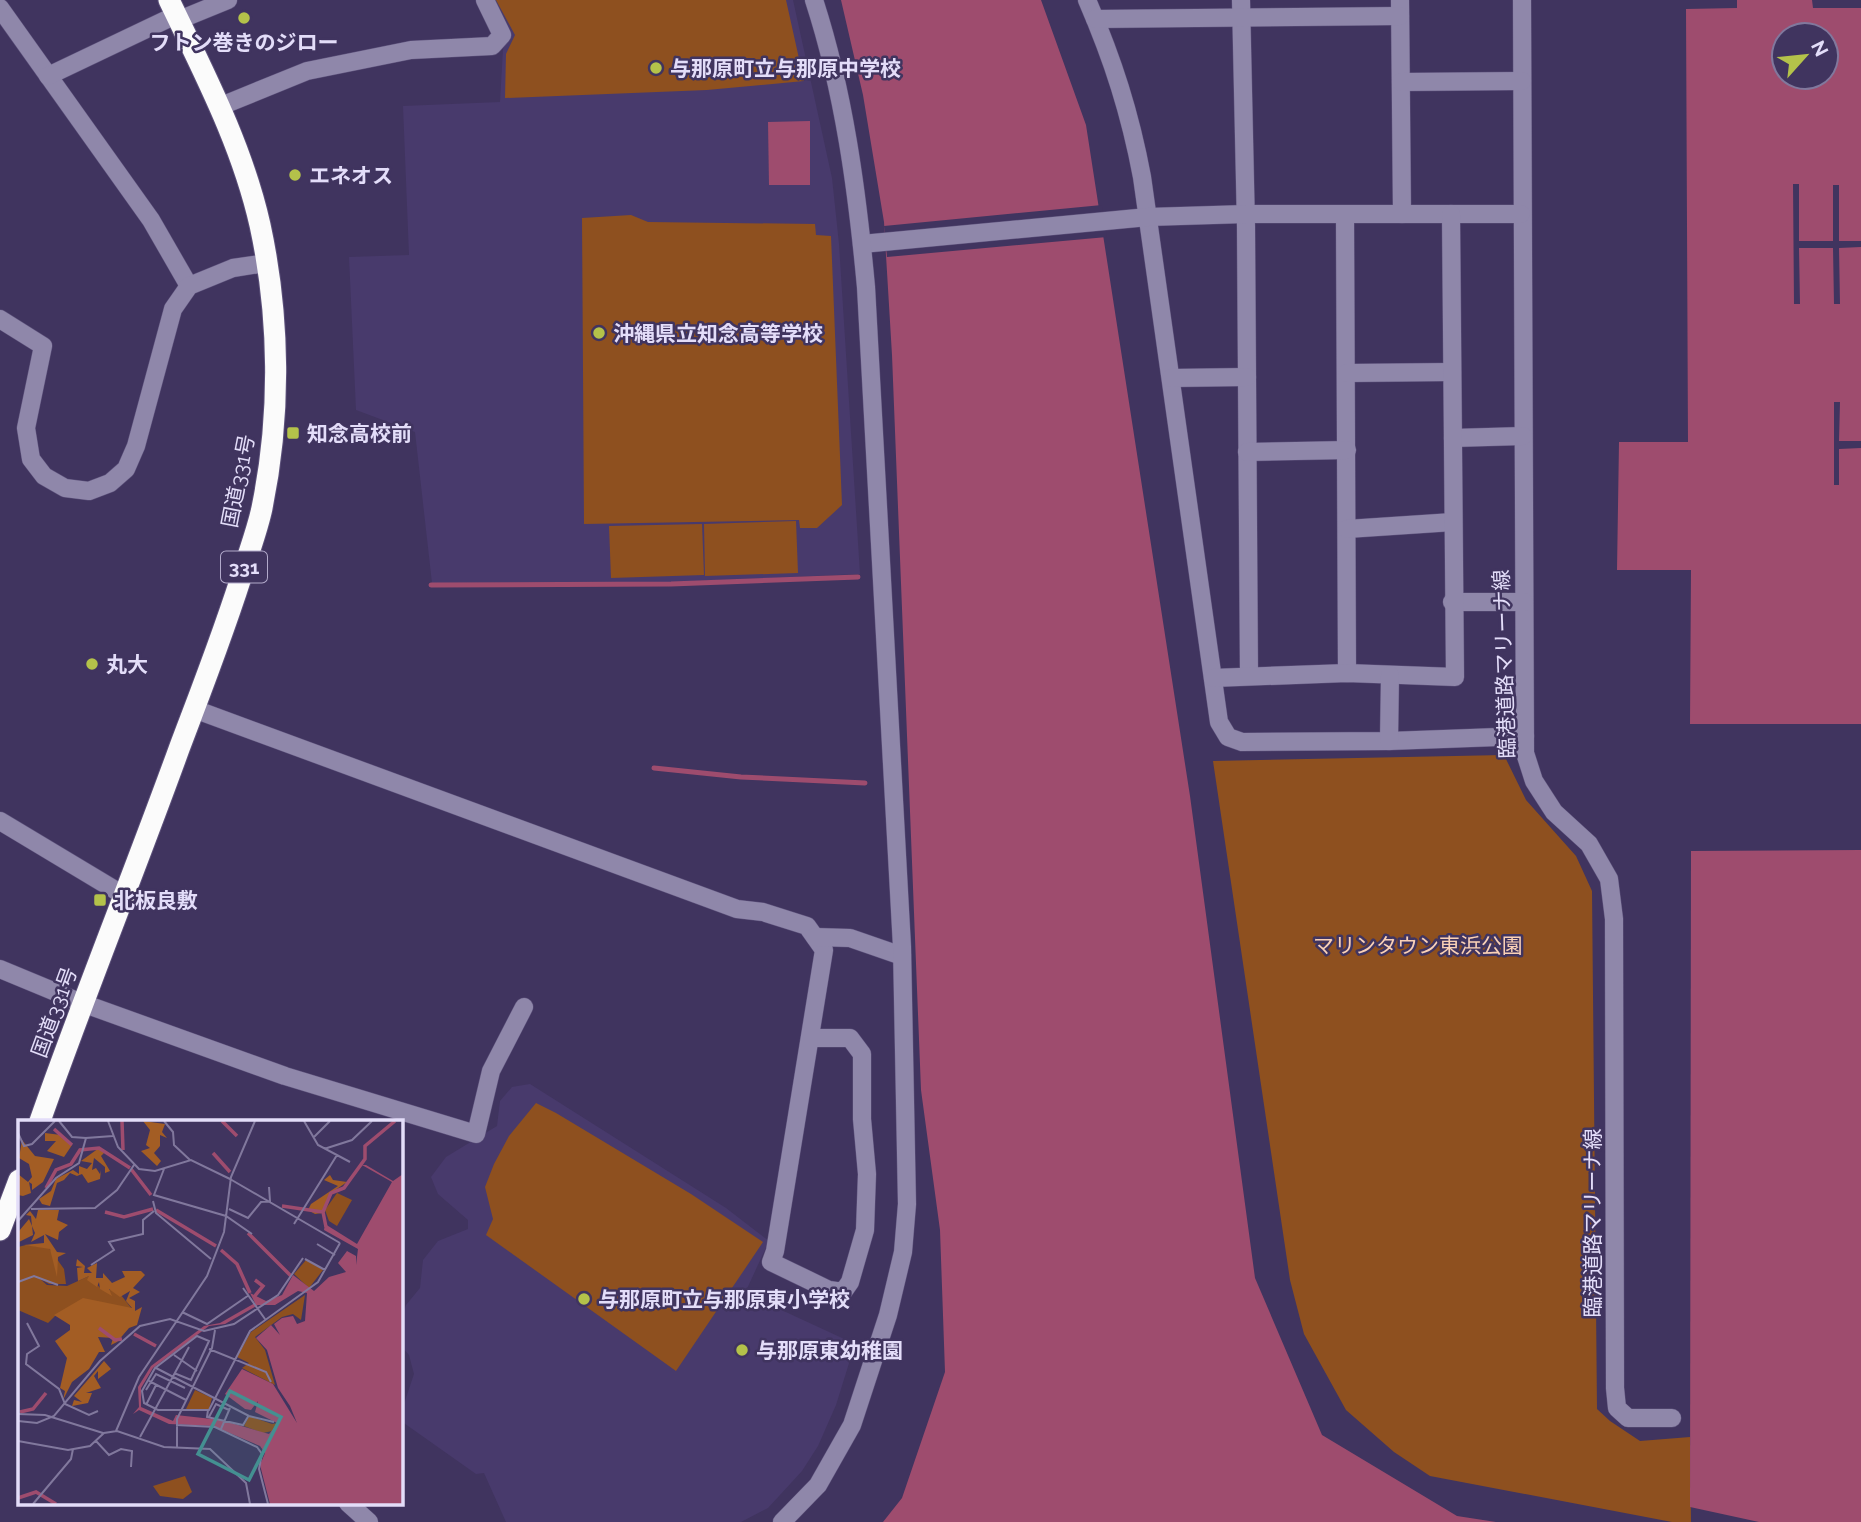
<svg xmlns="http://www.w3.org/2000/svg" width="1861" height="1522" font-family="Raleway,'Noto Sans JP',sans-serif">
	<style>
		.built { fill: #483a6c }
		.green { fill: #8e501f }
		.water { fill: #9e4c6e; fill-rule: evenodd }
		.pier { fill: #40345f }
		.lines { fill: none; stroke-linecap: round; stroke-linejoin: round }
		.stream { stroke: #9e4c6e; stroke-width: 5 }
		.minor-casing { stroke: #5d527b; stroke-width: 19 }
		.highway-casing { stroke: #5d527b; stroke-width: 23 }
		.minor { stroke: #8f87aa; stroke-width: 18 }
		.highway { stroke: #fbfbfb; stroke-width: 21 }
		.poi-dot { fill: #b4c24a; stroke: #40345f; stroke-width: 2.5 }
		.labels { text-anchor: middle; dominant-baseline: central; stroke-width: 5; stroke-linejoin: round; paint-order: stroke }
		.shield { fill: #40345f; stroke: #b2aacb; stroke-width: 2 }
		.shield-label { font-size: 19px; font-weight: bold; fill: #e3ddf9 }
		.poi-label { font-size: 21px; font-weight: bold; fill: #e3ddf9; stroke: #40345f; text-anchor: start }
		.street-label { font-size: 21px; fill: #e3ddf9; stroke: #40345f }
		.park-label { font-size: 21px; fill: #fad1b6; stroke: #40345f }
		.inset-river { fill: none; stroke: #9e4c6e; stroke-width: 3.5 }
		.inset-road { fill: none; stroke: #81789d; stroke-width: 2 }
		.view { fill: #449091; fill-opacity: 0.15; stroke: #449091; stroke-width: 3.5 }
		.inset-edge { fill: none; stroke: #e3ddf9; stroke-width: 3.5 }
	</style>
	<rect width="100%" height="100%" fill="#40345f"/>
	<g class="built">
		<path d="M492 0H793L832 178 839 244 860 574 670 582 432 583 415 432 356 410 349 257 409 255 403 106 500 102 503 49 510 32Z"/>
		<path d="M530 1084 726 1208 769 1241 745 1293 855 1344 836 1405 818 1446 802 1471 768 1508 741 1522H506L484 1473 476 1474 401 1421V1407L405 1401 414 1374 409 1355 401 1346V1318L406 1305 420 1288 423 1260 438 1241 468 1229V1220L438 1194 431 1177 446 1157 497 1126 500 1101 512 1087Z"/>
	</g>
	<g class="green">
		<path d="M496 0H786L804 81 707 90 505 98 506 54 515 35Z"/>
		<path d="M631 215 648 222 815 224 816 235 831 236 842 505 817 528H800L799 520 584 524 582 218Z"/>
		<path d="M796 521 798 573 705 576 704 524Z"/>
		<path d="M702 524 704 575 611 578 609 526Z"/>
		<path d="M1504 755 1526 800 1576 856 1592 891 1597 1409 1610 1421 1640 1441 1690 1437 1691 1522H1672L1430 1476 1394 1452 1346 1410 1304 1334 1290 1280 1213 761Z"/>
		<path d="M536 1103 556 1113 691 1194 763 1242 676 1371 486 1235 493 1219 485 1187 494 1164 509 1136Z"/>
	</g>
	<g class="water">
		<path d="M841 0H1041L1086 125 1190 796 1255 1278 1322 1435 1457 1516 1496 1522H883L902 1498 945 1372 940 1230 921 1090 892 355 884 222 863 95Z"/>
		<path d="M1737 0H1812L1813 8H1861V724H1690L1691 570H1617L1619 442H1688L1686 9 1737 8ZM1784 35H1826V77H1784Z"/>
		<path d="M810 121V185H769L768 122Z"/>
		<path d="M1861 850V1522H1759L1690 1507 1691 851Z"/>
	</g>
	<g class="pier">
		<path d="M1793 184H1799V241H1833V185H1839V241H1861V247L1839 248 1840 304H1834L1833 248H1799L1800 304H1794Z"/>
		<path d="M1102 205 1107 237 887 257 884 226Z"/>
		<path d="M1834 402H1840L1839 441H1861V448L1839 449V485H1834Z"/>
	</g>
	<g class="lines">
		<g class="stream">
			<path d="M431 585 671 584 858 577"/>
			<path d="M654 768 741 777 865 783"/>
		</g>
		<defs>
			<g id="minor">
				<path d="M1087 0C1113 60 1130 113 1142 177L1219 722 1228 737 1242 742 1389 741 1525 736"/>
				<path d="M1241 0 1246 227 1249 676"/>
				<path d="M1400 0 1402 214"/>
				<path d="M1522 0 1525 753 1534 781 1554 812 1589 844 1609 879 1614 919 1615 1388 1617 1408 1628 1418H1672"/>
				<path d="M0 8 151 220 189 286"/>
				<path d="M1095 19 1400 16"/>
				<path d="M179 20 228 0"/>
				<path d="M48 76 176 15"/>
				<path d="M1401 82 1522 81"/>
				<path d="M221 106 307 71 411 50 492 46 502 35 485 0"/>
				<path d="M1345 215 1347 673"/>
				<path d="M862 244 1148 217 1246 214H1521"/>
				<path d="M0 319 43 346 26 428 31 459 44 476 65 488 89 491 110 483 126 469 136 446 173 309 189 286 233 268 266 263"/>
				<path d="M1347 373 1452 372"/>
				<path d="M1171 378 1247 377"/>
				<path d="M1453 438 1523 436"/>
				<path d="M1247 452 1347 450"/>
				<path d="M1347 529 1453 522"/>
				<path d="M1452 602H1524"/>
				<path d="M1213 678 1347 673 1455 677 1451 214"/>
				<path d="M194 709 737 909 763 912 807 926 824 950 775 1251 771 1262 829 1290 843 1292 850 1282 865 1230 867 1174 862 1119V1054L850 1038H810"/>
				<path d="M1389 741 1390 675"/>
				<path d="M0 821 125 896"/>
				<path d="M815 937 850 938 902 956"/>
				<path d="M0 969 82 1003 285 1076 476 1134 491 1071 524 1007"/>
				<path d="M348 1503 369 1522"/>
				<path d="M782 1522 818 1485 852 1425 888 1315 903 1252 907 1204 902 947 866 287C857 190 844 92 814 0"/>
			</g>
			<g id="highway">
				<path d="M40 1121C84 996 134 873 179 749 202 688 226 627 245 565 251 546 258 527 262 508 281 416 280 317 260 225 242 145 204 73 169 0"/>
				<path d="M0 1230 19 1180"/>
			</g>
		</defs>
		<use href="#minor" class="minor-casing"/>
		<use href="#highway" class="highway-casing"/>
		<use href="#minor" class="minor"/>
		<use href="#highway" class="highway"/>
	</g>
	<g class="poi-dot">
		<circle cx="244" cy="18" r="7"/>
		<circle cx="656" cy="68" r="7"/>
		<circle cx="295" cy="175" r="7"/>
		<circle cx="599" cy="333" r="7"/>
		<rect x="286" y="426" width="14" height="14" rx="3.5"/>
		<circle cx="92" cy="664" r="7"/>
		<rect x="93" y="893" width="14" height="14" rx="3.5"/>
		<circle cx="584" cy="1299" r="7"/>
		<circle cx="742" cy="1350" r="7"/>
	</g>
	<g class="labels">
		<rect class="shield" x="221" y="551.5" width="46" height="31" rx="5"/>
		<g class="shield-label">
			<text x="244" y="567">331</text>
		</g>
		<g class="poi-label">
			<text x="244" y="42" text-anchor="middle">フトン巻きのジロー</text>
			<text x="670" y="68">与那原町立与那原中学校</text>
			<text x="309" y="175">エネオス</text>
			<text x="613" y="333">沖縄県立知念高等学校</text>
			<text x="307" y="433">知念高校前</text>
			<text x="106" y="664">丸大</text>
			<text x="114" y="900">北板良敷</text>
			<text x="598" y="1299">与那原町立与那原東小学校</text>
			<text x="756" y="1350">与那原東幼稚園</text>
		</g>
		<g class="street-label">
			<text transform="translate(238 481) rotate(-79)">国道331号</text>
			<text transform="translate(1504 664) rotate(-92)">臨港道路マリーナ線</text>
			<text transform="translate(54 1012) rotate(-70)">国道331号</text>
			<text transform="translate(1592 1223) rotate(-90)">臨港道路マリーナ線</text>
		</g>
		<g class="park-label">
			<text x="1418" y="945">マリンタウン東浜公園</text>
		</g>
	</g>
	<g transform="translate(18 1120)">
		<rect width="385" height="385" fill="#40345f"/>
		<path d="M319 73 334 80 319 106 311 101 307 90ZM8 125 31 128 46 149 48 164H31L21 158 29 165 49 166 71 156 84 170H99L114 189 37 196 30 203 0 190V163L10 158 0 162V127ZM288 140 305 150 291 168 276 154ZM287 175 283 200 275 194 264 197 237 217 247 230 257 265 224 248 231 243 219 237 233 212ZM177 270 194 278 191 289H168ZM231 296 254 304 260 303 254 311 245 313 226 306ZM167 356 174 372 165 379 142 376 135 366Z" fill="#8e501f"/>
		<path d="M125 1 147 4 144 12 149 18 142 15V26L136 33 143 41 139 46 123 31 132 28 128 25 132 10ZM27 13 43 15 54 25 46 37 29 31 38 21H27ZM4 20 17 36 36 39 25 62 14 70V64L11 62 13 73 5 76 0 75V54L10 62 14 57 11 44 1 38ZM81 28 87 32 83 36 92 51 87 53V47L76 38 74 50 78 48 82 54 83 50 82 59 70 63 64 54 59 56 52 53 46 60 39 63 32 86 24 84 21 79 33 71 38 59 55 50 61 54V46L69 49 74 43 63 41ZM312 55 315 60 329 62 313 73 304 93 297 94 290 90 293 84 320 66 306 60ZM20 90H41L39 100 50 105 41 112 40 120 27 114 39 132 48 133 40 137 39 157 32 129 6 125 26 123V115L13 122 17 113 14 106 15 115 1 122V111L11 99 14 106 13 96 8 95 12 91 18 99ZM59 139 67 146 66 153H74L69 148 79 143 78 158H85V153L94 163 107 157 104 151H123L127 155 115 168 122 172 111 178 117 181V191L124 187 119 205 111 208 99 222 93 225 95 218 80 217 87 232H81L71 249 54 262 45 280 47 271 42 268 49 238 37 221 52 210V205L36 195 65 178 114 188 108 181 112 171 102 177 91 169 94 176 82 169 81 162 79 167 69 160 71 156 60 161 59 148 65 147 58 146ZM86 241 93 249 80 259V251L76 256 83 268 68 273H74L70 283 54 286 56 280 64 282 56 276Z" fill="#a35d24"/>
		<path d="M344 45H348L375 61 385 54V384H252L242 345 247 333 242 326 195 306 151 304 121 290 115 294 121 287 120 267 133 246 186 206 202 203 237 183 232 173 248 181 264 175 275 155 296 171 311 157 328 152 320 143 329 131 338 136V145L340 129 306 110 307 104 339 124 374 62ZM280 171 289 173 287 201 279 204 275 196 264 198 256 204 262 215 253 205 238 218 249 230 260 268 272 286 279 303 255 264 224 249 207 274 227 289 233 290 240 281 237 292 259 303 265 297 251 314 203 300 158 295 155 301 123 287V268L135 248 191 206 207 204 240 185H257Z" fill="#9e4c6e" fill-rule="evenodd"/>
		<path class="inset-river" d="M104 1 105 30M204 1 219 16M36 9 54 25M195 33 212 52M113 49 133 75M28 68 38 50 53 44 62 30 81 28 112 48M264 86 305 92 308 107M138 90 198 126M87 92 106 97 135 89M305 92 313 73 326 68 347 39V26L377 1M230 113 273 156M203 130 219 144 232 173M236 177 245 166 237 160M81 208 97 220 104 219M116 214 138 226M2 292 15 289 28 273M0 378 18 372 38 384"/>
		<path class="inset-road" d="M41 1 54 17 68 18M90 1 100 27 121 49 137 51 173 40 212 59M146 1 155 12 156 25 172 40M286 1 300 25 332 42M0 13 6 26 14 24 37 1M295 18 312 1M306 29 334 20 354 1M146 49 136 75 208 96 234 114M212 59 322 123M135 81 138 93 193 139M13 89 77 88 99 70 116 45M211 89 230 98 243 82 252 81 251 67M0 101 38 58 61 43 68 18 95 16M276 104 319 35M299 124 317 135M287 139 307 150M73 145 96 130 91 122 125 114V100L136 91M0 162 16 156 40 165M225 168 247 199M164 192 189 204 231 175M9 203 21 226 9 234 8 244 41 269 47 284 71 295 80 291M191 229 248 252 253 262M156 235 179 251M138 248 231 296 256 302M156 253 173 260 191 221 179 216 137 248 124 271 126 283 140 290H191L232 211 300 162 322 123M131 261 168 280M128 270 138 254 167 268M128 285 138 265M190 290 189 297 225 305 231 295M0 294 27 295 85 313M191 297 198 284 211 290M0 301 19 303 36 296 82 241 122 206 152 199 186 211 216 204 260 175 285 138M158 305 197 307 239 327 244 334 241 349 250 384M203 309 212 288M98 311 121 257 189 156 206 112 213 57 237 1M122 317 171 227M0 321 50 330 72 326 86 313 99 311 146 327 192 329 228 363 232 384M78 321 91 335 103 329 114 331 113 347M159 328V299L194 228 197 210M15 384 53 339 55 329"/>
		<path class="view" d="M212 271 263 297 231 360 180 334Z"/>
		<rect width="385" height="385" class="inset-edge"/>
	</g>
	<g transform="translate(1805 56) rotate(63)"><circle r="33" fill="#40345f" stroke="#81789d" stroke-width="2"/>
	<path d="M0-5L12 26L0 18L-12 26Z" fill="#b4c24a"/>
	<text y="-10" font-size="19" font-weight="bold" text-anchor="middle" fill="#e3ddf9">N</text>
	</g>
</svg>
